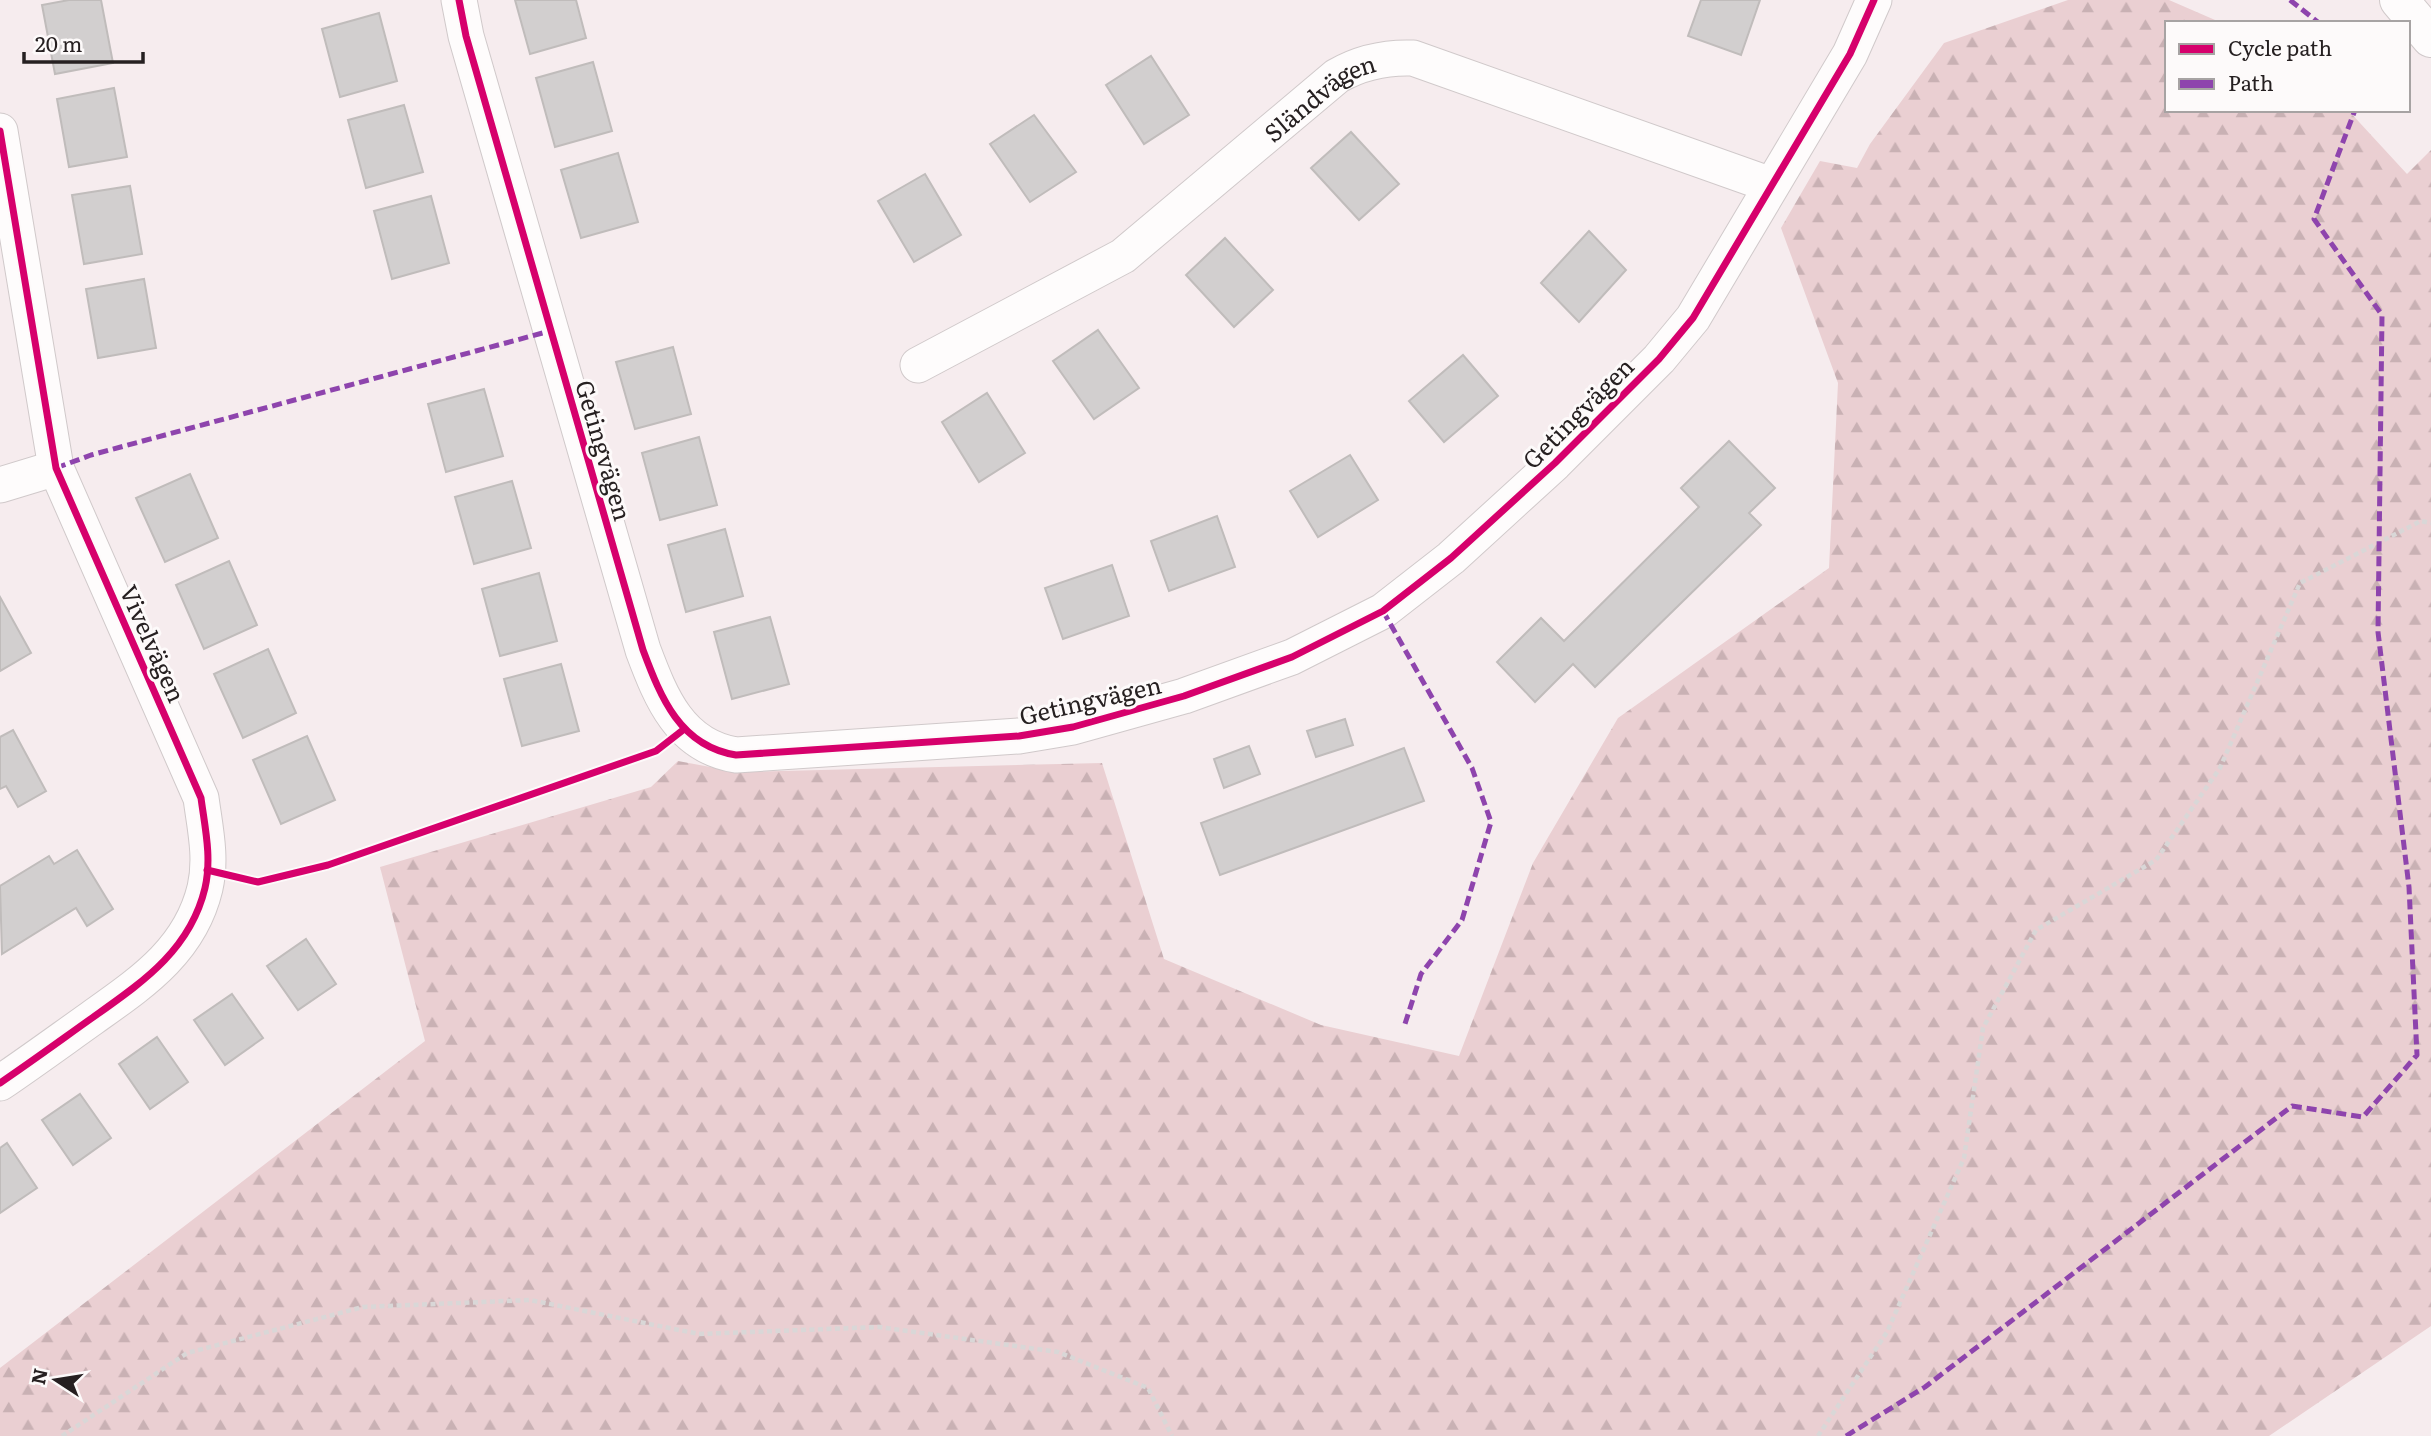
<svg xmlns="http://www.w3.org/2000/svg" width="2431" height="1436" font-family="Literata,serif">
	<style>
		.forest { fill: url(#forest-firs) }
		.building { fill: #d2cfcf; stroke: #c0bcbb; stroke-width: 2 }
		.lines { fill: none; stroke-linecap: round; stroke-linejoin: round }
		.street-casing { stroke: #d0c9ca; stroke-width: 37 }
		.secondary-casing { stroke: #d0c9ca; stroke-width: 40 }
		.path { stroke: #d9d7d7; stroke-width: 4.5; stroke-dasharray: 5 3.5; stroke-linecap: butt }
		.street { stroke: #fefcfc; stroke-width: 35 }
		.secondary { stroke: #fefcfc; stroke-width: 38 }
		.quiet { stroke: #8e44ad; stroke-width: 5; stroke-dasharray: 10 5; stroke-linecap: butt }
		.cycleway-casing { stroke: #fdfafa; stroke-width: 11 }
		.cycleway { stroke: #d6006c; stroke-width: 7 }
		.labels { text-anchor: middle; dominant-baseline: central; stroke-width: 6; stroke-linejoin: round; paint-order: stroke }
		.street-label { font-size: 24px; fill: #262021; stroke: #fdfafa }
	</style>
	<defs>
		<pattern id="forest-firs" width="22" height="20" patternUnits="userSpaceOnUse" patternTransform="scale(1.75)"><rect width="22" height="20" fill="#eacfd2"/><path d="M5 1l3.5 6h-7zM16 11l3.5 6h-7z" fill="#c9b1b4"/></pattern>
	</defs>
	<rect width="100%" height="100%" fill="#f6ecee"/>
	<path class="forest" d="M2068 0H2169L2222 23H2167V110H2348L2407 174 2431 150V1326L2269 1436H0V1368L425 1041 380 867 651 787 678 761 737 772 1102 763 1164 959 1321 1025 1459 1056 1533 863 1618 718 1829 568 1838 383 1781 228 1820 161 1857 168 1870 144 1944 43Z"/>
	<g class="building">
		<path d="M69 0H101L113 63 55 74 42 5Z"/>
		<path d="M515 0H576L586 38 530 54Z"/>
		<path d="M1701 0H1760L1741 55 1688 36Z"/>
		<path d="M379 13 397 81 340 97 322 29Z"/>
		<path d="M1151 56 1189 115 1144 144 1106 85Z"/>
		<path d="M593 62 612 131 555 147 536 78Z"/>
		<path d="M114 88 127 157 69 167 57 99Z"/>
		<path d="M404 105 423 172 366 188 348 120Z"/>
		<path d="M1034 115 1076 172 1030 202 990 144Z"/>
		<path d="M1351 132 1399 184 1359 220 1311 168Z"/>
		<path d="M618 153 638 222 581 238 561 170Z"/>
		<path d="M925 174 961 235 914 262 878 201Z"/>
		<path d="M130 186 142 254 84 264 72 195Z"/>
		<path d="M431 196 449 263 392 279 374 211Z"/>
		<path d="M1589 231 1626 270 1579 322 1541 283Z"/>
		<path d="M1225 238 1273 290 1234 327 1186 275Z"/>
		<path d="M144 279 156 348 98 358 86 289Z"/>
		<path d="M1098 330 1139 388 1094 419 1053 361Z"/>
		<path d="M673 347 691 414 635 429 616 362Z"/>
		<path d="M1463 355 1498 396 1444 442 1409 401Z"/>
		<path d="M484 389 503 456 446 472 428 404Z"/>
		<path d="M987 393 1025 453 979 482 942 422Z"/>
		<path d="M699 437 717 505 660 520 642 453Z"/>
		<path d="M1729 441 1775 488 1749 513 1761 525 1595 687 1573 664 1535 702 1497 662 1541 618 1564 641 1699 507 1681 488Z"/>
		<path d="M1350 455 1378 500 1318 537 1290 491Z"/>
		<path d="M190 474 218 538 165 562 136 498Z"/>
		<path d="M512 481 531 548 474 564 455 497Z"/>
		<path d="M1217 516 1235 567 1169 591 1151 541Z"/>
		<path d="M725 529 743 596 686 612 668 545Z"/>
		<path d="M229 561 257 625 204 649 176 585Z"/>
		<path d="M1112 565 1129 616 1063 639 1045 588Z"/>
		<path d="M539 573 557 641 500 656 482 589Z"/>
		<path d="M0 597 31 653 0 671Z"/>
		<path d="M770 617 789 684 732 699 714 632Z"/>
		<path d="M268 649 296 713 243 738 214 674Z"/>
		<path d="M561 664 579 731 522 746 504 679Z"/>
		<path d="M1345 719 1353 745 1316 757 1307 731Z"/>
		<path d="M13 730 46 791 18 807 6 786 0 789V737Z"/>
		<path d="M307 736 335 800 281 824 253 760Z"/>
		<path d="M1249 746 1260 774 1224 788 1214 759Z"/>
		<path d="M1404 748 1424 801 1220 875 1201 823Z"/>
		<path d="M77 850 113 909 87 926 76 908 2 954 0 886 49 856 54 864Z"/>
		<path d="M306 939 336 984 298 1010 267 966Z"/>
		<path d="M232 994 263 1038 225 1065 194 1020Z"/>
		<path d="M157 1037 188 1082 150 1109 119 1064Z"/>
		<path d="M80 1094 111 1138 73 1165 42 1120Z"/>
		<path d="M7 1143 37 1188 0 1213V1148Z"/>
	</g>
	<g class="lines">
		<defs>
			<g id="street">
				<path d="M459 0 466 36 643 650C661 698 680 746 736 755L1019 736 1073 727 1184 696 1292 657 1383 611 1451 558 1555 463 1659 359 1693 318 1850 54 1874 0"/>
				<path d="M0 131 56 468 201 798C205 828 212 858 205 888 190 951 141 983 92 1018 61 1040 31 1062 0 1083"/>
				<path id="s1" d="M918 365 1123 256 1337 76C1361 62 1385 57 1413 58L1771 185"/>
				<path d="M0 485 56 468"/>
			</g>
			<path id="secondary" d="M2399 0 2431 38"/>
		</defs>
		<use href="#street" class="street-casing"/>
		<use href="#secondary" class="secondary-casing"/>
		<g class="path">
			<path d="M62 1436 187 1353 363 1307 530 1300 699 1334 879 1327 1058 1352 1148 1388 1172 1436"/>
			<path d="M1818 1436 1887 1332 1964 1158 1983 1028 2036 930 2156 860 2220 768 2300 583 2421 521 2431 523"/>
		</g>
		<use href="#street" class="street"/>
		<use href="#secondary" class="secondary"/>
		<g class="quiet">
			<path d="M2290 0 2319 23"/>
			<path d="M56 468 91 455 550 331"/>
			<path d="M1383 611 1472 768 1491 822 1462 920 1421 974 1404 1027"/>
			<path d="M1846 1436 1925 1387 2292 1106 2363 1117 2417 1055 2409 887 2378 632 2382 315 2314 219 2355 110"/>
		</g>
		<defs>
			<g id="cycleway">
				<path d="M459 0 466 36 643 650C661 698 680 746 736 755L1019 736 1073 727 1184 696 1292 657 1383 611 1451 558 1555 463 1659 359 1693 318 1850 54 1874 0"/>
				<path d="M0 131 56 468 201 798C205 828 212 858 205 888 190 951 141 983 92 1018 61 1040 31 1062 0 1083"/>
				<path d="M207 870 258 882 328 865 656 751 683 730"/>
			</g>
		</defs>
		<use href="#cycleway" class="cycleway-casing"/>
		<use href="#cycleway" class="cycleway"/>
	</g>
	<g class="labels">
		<g class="street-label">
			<text stroke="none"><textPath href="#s1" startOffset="486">Sländvägen</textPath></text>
			<text transform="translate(1577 412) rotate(-45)">Getingvägen</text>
			<text transform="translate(605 450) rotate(74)">Getingvägen</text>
			<text transform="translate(154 643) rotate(66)">Vivelvägen</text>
			<text transform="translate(1090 699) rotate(-13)">Getingvägen</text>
		</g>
	</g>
	<rect x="2165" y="21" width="245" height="91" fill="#fdfafa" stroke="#a7a3a3" stroke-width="2"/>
	<rect x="2179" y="44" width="35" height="10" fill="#d6006c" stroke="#a7a3a3" stroke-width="2"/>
	<text x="2228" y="56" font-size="21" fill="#262021">Cycle path</text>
	<rect x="2179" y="79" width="35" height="10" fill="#8e44ad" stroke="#a7a3a3" stroke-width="2"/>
	<text x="2228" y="91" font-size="21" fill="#262021">Path</text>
	<g transform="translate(56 1380) rotate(282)" stroke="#fdfafa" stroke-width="5" paint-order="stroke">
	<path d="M0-5L12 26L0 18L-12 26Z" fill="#262021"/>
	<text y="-10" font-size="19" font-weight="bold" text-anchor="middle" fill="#262021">N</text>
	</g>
	<path d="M24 52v10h119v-10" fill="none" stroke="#262021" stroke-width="3.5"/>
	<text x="35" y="52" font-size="21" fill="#262021" stroke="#fdfafa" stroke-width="5" paint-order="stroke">20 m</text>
</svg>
